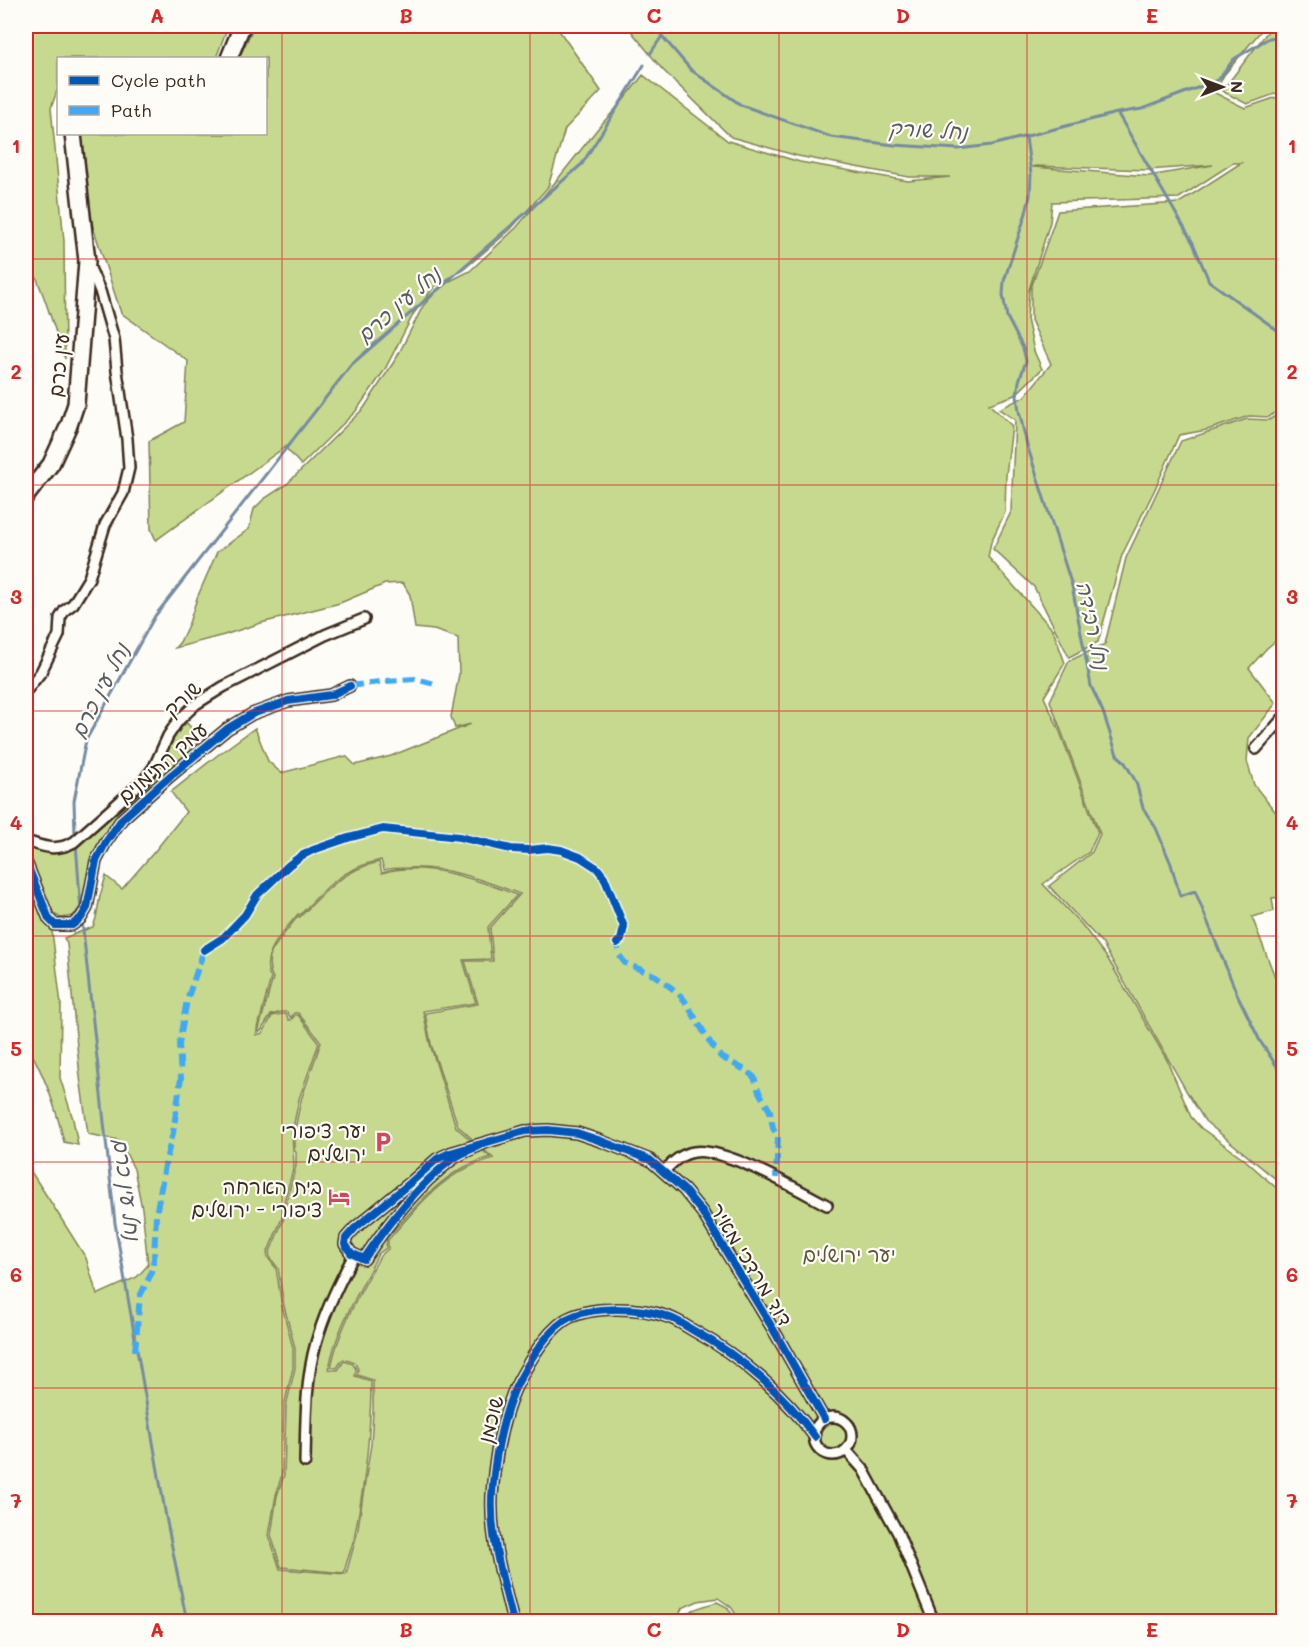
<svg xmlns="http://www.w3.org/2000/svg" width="1309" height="1647" font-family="Mali,'Playpen Sans Hebrew',sans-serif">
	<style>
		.green { fill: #c7d98e; stroke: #818256; stroke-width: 1.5; fill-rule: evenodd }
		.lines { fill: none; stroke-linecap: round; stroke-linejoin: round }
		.stream { stroke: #768ba1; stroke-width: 3 }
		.street-casing { stroke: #3b2a1e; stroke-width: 14 }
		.primary-casing { stroke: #3b2a1e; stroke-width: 20 }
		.street { stroke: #fdfcf7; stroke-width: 9 }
		.primary { stroke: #fdfcf7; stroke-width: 15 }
		.quiet { stroke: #3fa9f5; stroke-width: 6; stroke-dasharray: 12 6; stroke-linecap: butt }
		.cycleway-casing { stroke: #fdfcf7; stroke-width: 11 }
		.cycleway { stroke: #0057b8; stroke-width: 8 }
		.grid { fill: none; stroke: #d62828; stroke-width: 1.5; stroke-opacity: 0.55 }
		.labels { text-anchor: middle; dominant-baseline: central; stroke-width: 4.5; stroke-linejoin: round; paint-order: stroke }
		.street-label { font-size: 20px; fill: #3b2a1e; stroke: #fdfcf7 }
		.poi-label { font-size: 20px; fill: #3b2a1e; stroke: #fdfcf7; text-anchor: end }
		.park-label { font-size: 20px; fill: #5e563a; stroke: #fdfcf7 }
		.water-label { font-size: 21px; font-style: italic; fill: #595b60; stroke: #fdfcf7 }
		.neatline { fill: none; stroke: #d62828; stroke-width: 2 }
		.grid-label { font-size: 20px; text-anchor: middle; font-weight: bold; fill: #d62828 }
	</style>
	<rect width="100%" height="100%" fill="#fdfcf7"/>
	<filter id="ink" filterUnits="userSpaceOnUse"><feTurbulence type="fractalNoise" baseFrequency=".0167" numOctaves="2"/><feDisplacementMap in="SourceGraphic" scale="12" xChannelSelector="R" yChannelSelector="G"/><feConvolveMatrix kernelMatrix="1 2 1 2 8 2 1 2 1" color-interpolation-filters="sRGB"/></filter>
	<g filter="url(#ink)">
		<g class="green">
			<path d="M26 26H228L216 58H58V88L51 108 64 241 65 359 45 300 26 250Z"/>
			<path d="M254 26H556L601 91 565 129 548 187 510 230 463 270 435 286 414 313 384 371 356 411 301 465 285 447 156 540 151 529 149 441 184 422 188 361 121 313 93 227 81 158 79 134H266V58H239Z"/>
			<path d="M627 26H1265L1224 75 1215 93 1245 108 1283 95V406L1269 417 1249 416 1207 430 1179 435 1154 491 1122 555 1098 642 1069 657 1034 587 993 549 1011 512 1015 420 999 409 1024 397 1051 364 1031 320V288L1058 211 1179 203 1241 163H1233L1179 198 1052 202 1050 222 1029 290 1027 319 1034 351 1042 369 1015 395 989 404 1012 426 1006 475 1005 512 991 542 988 557 1053 630 1065 663 1044 697 1060 732 1098 833 1089 852 1043 884 1082 925 1108 959 1167 1060 1191 1117 1201 1128 1243 1158 1283 1194V1621L741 1622 731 1607 718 1598 698 1601 682 1608 676 1622 26 1621V1164L50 1201 86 1258 97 1295 137 1277 148 1265 142 1208 134 1169 119 1140 88 1134 80 1077 67 944 64 938 93 927 96 918 100 896 106 876 122 889 155 851 186 812 171 792 219 754 255 728 268 761 281 773 346 756 355 765 391 756 471 724 455 728 451 717 459 674 458 638 434 630 415 628 410 595 403 583 385 584 340 603 261 623 224 635 175 648 180 642 189 623 197 598 217 552 249 529 254 509 264 499 287 484 364 408 397 357 423 306 435 293 450 281 470 271 516 228 557 180 599 127 622 102 643 75 728 141 800 162 908 181 950 177H909L798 156 731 137 662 69ZM1213 165 1149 176 1033 167 1035 166 1148 170ZM381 860 384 870C391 868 399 868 407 868 447 866 483 880 520 894L490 928 493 961H465L478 1004 425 1013 431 1044 458 1126 493 1158C485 1161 475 1164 467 1168 435 1183 411 1214 388 1240V1249L380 1256C361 1292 339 1327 331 1367L337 1368 342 1360 344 1359 355 1363 358 1369 357 1375 373 1380V1411L371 1444 357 1534 346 1574 280 1569 269 1535 276 1495 282 1474 284 1406 293 1368V1348L282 1306 276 1268 269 1259 267 1254 282 1218 284 1202 294 1166 292 1133 299 1099 319 1043 298 1015H295L291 1020H289L286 1014H282L272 1016 263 1033 256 1035 271 978C258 956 285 930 298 914L300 915C325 888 343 868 381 860Z"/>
			<path d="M1272 26H1283V91L1247 104 1222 91Z"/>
			<path d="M1283 411V635L1267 648 1249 668 1276 703 1249 738 1247 761 1254 785 1278 815V834L1281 858 1283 859V897L1272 898 1274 911 1252 917 1275 977 1283 982V1185L1205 1121 1187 1092 1102 943 1049 886 1092 852 1100 834 1050 701 1069 661 1105 644 1126 558 1181 441 1247 419 1269 420Z"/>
			<path d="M187 723 194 731 198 745 188 755 133 804 113 824 94 854 82 905 73 916 61 918 52 913 26 851V846C47 851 55 855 76 846L166 750 177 731Z"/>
			<path d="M379 862 382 873C424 860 478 880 517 895L488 927 491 959 463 960 476 1003 423 1011 430 1044 456 1127 490 1157C481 1160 472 1163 463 1168 433 1184 410 1213 387 1238L386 1248 378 1254C360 1292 336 1327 329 1369L338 1370 344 1361 353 1364 356 1369 355 1376 371 1381C371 1432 365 1483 355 1533 353 1546 347 1559 344 1573L281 1567 271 1535 277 1496 284 1475 286 1406 295 1368V1348L284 1306 278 1268 271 1259 269 1254 284 1218 286 1202 296 1166V1153L294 1148V1133L301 1100 321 1042 298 1013H294L291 1018 287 1012H282L271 1015 261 1031 258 1032 273 978C269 972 268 960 271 953 275 944 292 924 298 916L300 917C325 891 343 870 379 862Z"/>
			<path d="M26 874 52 931 61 1005 60 1078 73 1119 78 1145 64 1142C56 1108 45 1074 26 1044Z"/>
			<path d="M717 1602 727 1607 737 1621H679C685 1610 705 1606 717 1602Z"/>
		</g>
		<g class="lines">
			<g class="stream">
				<path d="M655 26 662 36 691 70 741 105 831 137 894 145 958 149 992 145 1117 113 1142 109 1218 80 1234 59 1269 38 1284 36"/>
				<path d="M650 54 662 36"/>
				<path d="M1118 114 1193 243 1209 281 1284 335"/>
				<path d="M1026 137 1031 174 1030 196 1026 213 1004 281 1003 295 1007 317 1023 348 1026 361 1019 381 1017 396 1019 411 1027 445 1072 586 1091 686 1103 712 1117 755 1124 761 1136 782 1143 808 1156 828 1171 864 1180 896 1195 891 1237 994 1260 1041 1284 1077"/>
				<path d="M75 836 74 801 86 740 155 616 352 364 582 164 644 65"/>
				<path d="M76 843 81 911"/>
				<path d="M82 921 115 1223 166 1517 187 1622"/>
			</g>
			<defs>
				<g id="street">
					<path d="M26 691 41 672 59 635 60 618 65 610 73 604 89 578 105 525 123 493 129 468 127 439 117 371 114 339 100 291 89 266"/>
					<path d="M1256 749 1284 717"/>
					<path d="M26 841C45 847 55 852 74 842L144 780 154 767 168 736 178 721 196 704 223 687 325 635 364 619"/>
					<path d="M26 862 49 919 55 925H72L81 918 87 908 96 861 106 842 122 819 170 776 227 729 252 714 288 701 331 695 350 686"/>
					<path d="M487 1142C475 1148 460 1153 450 1161 415 1188 388 1223 364 1259L351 1253 345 1244 346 1238 355 1228 410 1183 437 1159 450 1153 525 1131 548 1130 577 1133 601 1141 650 1160 684 1190 702 1212 773 1329 824 1419"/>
					<path d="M664 1171C673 1162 681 1154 694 1152 725 1147 798 1190 827 1205"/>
					<circle cx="833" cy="1436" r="19"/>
					<path d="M846 1450 863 1469 898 1533 934 1622"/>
					<path d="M305 1462C306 1423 305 1381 316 1343 325 1311 338 1284 354 1255"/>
					<path d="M513 1622C503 1580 490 1539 492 1496 494 1462 501 1425 513 1393 519 1379 527 1366 535 1353 543 1341 553 1328 565 1320 590 1305 641 1307 668 1317 678 1320 687 1327 696 1332 740 1356 786 1396 815 1437"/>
				</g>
				<g id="primary">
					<path d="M229 58 242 26"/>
					<path d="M26 496 51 464 69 425 76 404 87 261 73 134"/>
				</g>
			</defs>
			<use href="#street" class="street-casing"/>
			<use href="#primary" class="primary-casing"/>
			<use href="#street" class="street"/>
			<use href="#primary" class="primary"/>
			<g class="quiet">
				<path d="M350 686 386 681 415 679 435 684"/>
				<path d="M621 940 617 943 619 955 625 963 656 976 678 993 685 1001 711 1044 721 1057 745 1070 754 1077 759 1092 770 1111 773 1128 778 1137 776 1178"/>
				<path d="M135 1351 140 1296 150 1276 154 1259 156 1215 166 1160 173 1133 181 1078 179 1044 187 1000 204 950 209 947"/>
			</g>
			<defs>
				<g id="cycleway">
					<path d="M26 862 49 919 55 925H72L81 918 87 908 96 861 106 842 122 819 170 776 227 729 252 714 288 701 331 695 350 686"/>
					<path d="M204 950 223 938 245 915 257 895 289 865 301 856 313 850 348 838 383 829 459 837 511 849 529 850 548 848 561 850 580 857 597 868 604 877 624 927 621 940 617 943"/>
					<path d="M487 1142C475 1148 460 1153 450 1161 415 1188 388 1223 364 1259L351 1253 345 1244 346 1238 355 1228 410 1183 437 1159 450 1153 525 1131 548 1130 577 1133 601 1141 650 1160 684 1190 702 1212 773 1329 824 1419"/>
					<path d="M513 1622C503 1580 490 1539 492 1496 494 1462 501 1425 513 1393 519 1379 527 1366 535 1353 543 1341 553 1328 565 1320 590 1305 641 1307 668 1317 678 1320 687 1327 696 1332 740 1356 786 1396 815 1437"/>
				</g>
			</defs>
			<use href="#cycleway" class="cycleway-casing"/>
			<use href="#cycleway" class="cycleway"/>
		</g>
	</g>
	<path class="grid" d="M282 26V1622M530 26V1622M779 26V1622M1027 26V1622M26 259H1284M26 485H1284M26 711H1284M26 936H1284M26 1162H1284M26 1388H1284"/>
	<defs>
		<symbol id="parking-bare" viewBox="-9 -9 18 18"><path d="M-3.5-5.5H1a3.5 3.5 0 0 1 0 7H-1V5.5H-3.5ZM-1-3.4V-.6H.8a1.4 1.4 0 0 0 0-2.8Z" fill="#d1495b" stroke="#fdfcf7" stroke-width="2.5" paint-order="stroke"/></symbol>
		<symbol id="hotel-bare" viewBox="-9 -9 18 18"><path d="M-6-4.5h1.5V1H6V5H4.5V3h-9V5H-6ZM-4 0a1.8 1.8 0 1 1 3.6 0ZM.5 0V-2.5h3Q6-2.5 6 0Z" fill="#d1495b" stroke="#fdfcf7" stroke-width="2.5" paint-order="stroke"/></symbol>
	</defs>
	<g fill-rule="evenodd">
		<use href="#parking-bare" x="368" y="1127" width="30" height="30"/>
		<use href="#hotel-bare" x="324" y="1182" width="30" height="30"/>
	</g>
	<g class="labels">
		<g class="street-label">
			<text transform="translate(58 365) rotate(-84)">עין כרם</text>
			<text transform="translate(182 698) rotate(-42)">שורק</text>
			<text transform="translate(162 762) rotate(-41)">עמק התימנים</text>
			<text transform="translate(752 1264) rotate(59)">דוד מרדכי מאיר</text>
			<text transform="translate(490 1419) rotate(-75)">שוכמן</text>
		</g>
		<g class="poi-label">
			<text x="366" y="1130">יער ציפורי<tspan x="366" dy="23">ירושלים</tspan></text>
			<text x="322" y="1186">בית הארחה<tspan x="322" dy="23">ציפורי - ירושלים</tspan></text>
		</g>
		<g class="park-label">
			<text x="849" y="1254">יער ירושלים</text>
		</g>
		<g class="water-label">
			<text transform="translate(928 129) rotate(3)">נחל שורק</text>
			<text transform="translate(398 304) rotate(-41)">נחל עין כרם</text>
			<text transform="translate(1094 625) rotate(78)">נחל רבידה</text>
			<text transform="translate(99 690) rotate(-63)">נחל עין כרם</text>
			<text transform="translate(128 1189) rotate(83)">נחל עין כרם</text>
		</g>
	</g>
	<rect width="1309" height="1647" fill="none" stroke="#fdfcf7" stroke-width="66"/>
	<rect x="57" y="57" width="210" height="78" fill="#fdfcf7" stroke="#afa8a0" stroke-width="1.5"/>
	<rect x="69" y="76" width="30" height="9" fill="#0057b8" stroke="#afa8a0" stroke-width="1.5"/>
	<text x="111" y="87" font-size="18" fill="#3b2a1e">Cycle path</text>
	<rect x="69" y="106" width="30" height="9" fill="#3fa9f5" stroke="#afa8a0" stroke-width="1.5"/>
	<text x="111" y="117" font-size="18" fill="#3b2a1e">Path</text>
	<g transform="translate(1222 87) rotate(90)" stroke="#fdfcf7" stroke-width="4.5" paint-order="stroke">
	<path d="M0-4.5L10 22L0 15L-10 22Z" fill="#3b2a1e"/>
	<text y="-9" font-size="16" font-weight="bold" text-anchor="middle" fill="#3b2a1e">N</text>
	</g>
	<rect x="33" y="33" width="1243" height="1581" class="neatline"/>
	<g class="grid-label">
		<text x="157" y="23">A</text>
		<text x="406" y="23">B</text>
		<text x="654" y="23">C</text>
		<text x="903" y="23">D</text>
		<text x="1152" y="23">E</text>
		<text x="16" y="153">1</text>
		<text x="1292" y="153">1</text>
		<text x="16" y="379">2</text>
		<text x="1292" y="379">2</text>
		<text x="16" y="604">3</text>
		<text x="1292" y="604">3</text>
		<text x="16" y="830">4</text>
		<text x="1292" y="830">4</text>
		<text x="16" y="1056">5</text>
		<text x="1292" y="1056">5</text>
		<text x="16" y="1282">6</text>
		<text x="1292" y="1282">6</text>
		<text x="16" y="1508">7</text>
		<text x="1292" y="1508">7</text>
		<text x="157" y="1637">A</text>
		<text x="406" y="1637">B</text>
		<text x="654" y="1637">C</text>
		<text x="903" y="1637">D</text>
		<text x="1152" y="1637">E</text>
	</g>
</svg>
